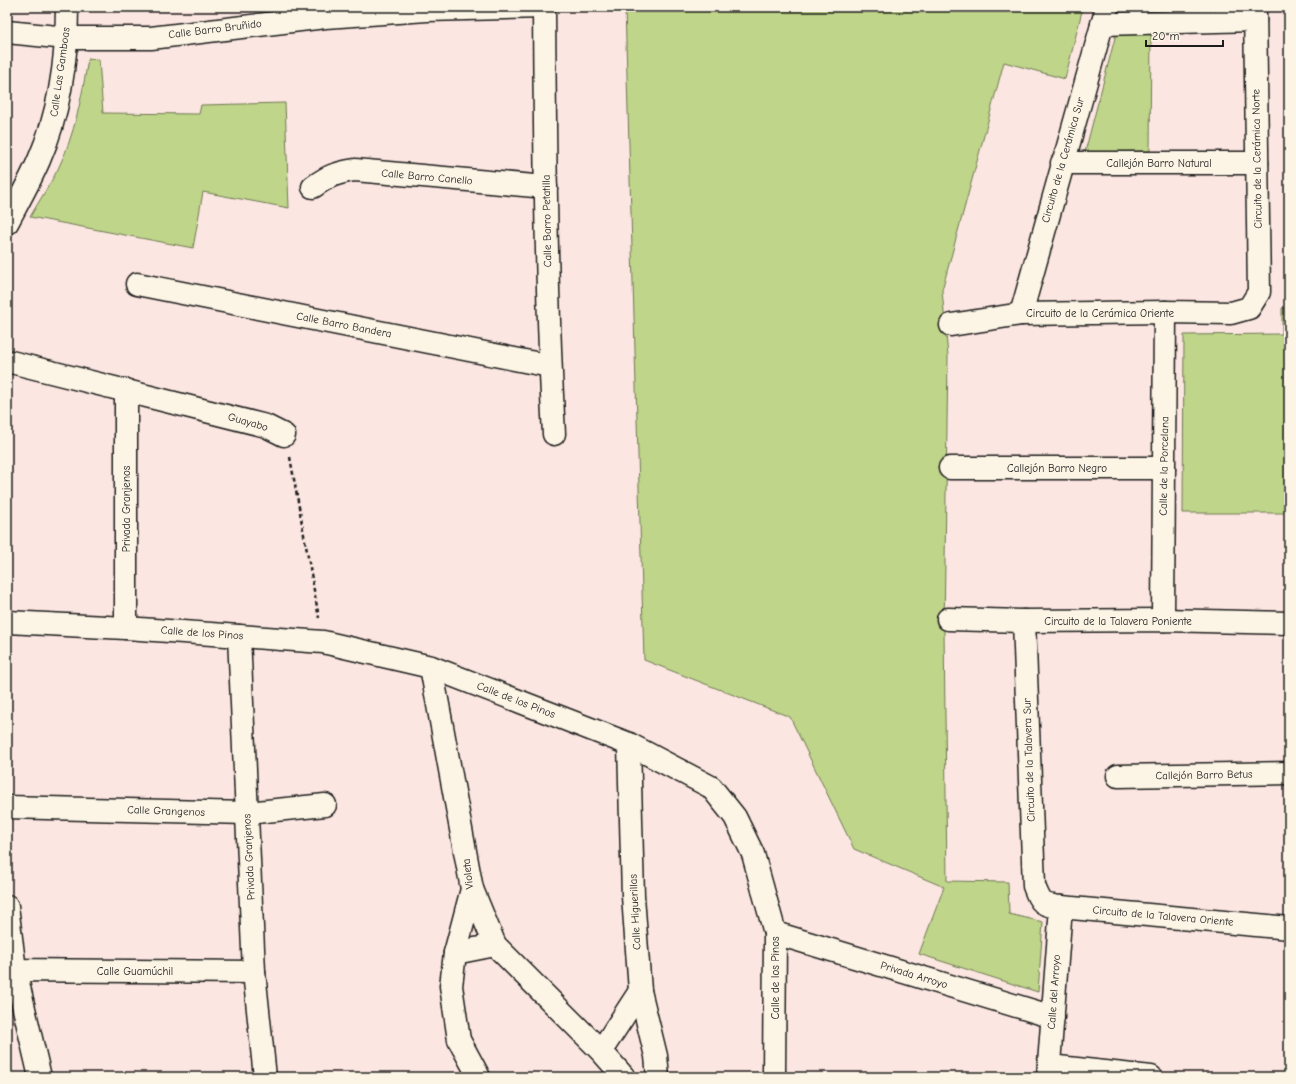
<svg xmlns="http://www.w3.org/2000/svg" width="1296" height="1084" font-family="'Comic Neue',sans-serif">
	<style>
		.green { fill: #bfd58a; stroke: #6e7853 }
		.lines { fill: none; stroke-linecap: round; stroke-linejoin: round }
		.street-casing { stroke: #1c1c1c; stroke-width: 25 }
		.path { stroke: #1c1c1c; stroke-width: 2.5; stroke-dasharray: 4 3; stroke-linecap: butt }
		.street { stroke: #fcf5e5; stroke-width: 22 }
		.labels { text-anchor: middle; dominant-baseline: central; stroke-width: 3.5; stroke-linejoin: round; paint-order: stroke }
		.street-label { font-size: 11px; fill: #1c1c1c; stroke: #fcf5e5 }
	</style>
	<rect width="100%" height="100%" fill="#fce6e1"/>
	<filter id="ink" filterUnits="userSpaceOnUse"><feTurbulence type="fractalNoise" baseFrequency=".025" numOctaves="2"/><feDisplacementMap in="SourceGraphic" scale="8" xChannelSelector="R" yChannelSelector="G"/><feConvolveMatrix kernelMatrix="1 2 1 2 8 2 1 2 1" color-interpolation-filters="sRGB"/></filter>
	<g filter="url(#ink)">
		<g class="green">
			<path d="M625 7H1083L1065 79 1004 62 942 290 948 356 944 630 947 881 1008 882 1009 914 1043 922 1038 992 919 954 944 887 854 849 790 717 644 660Z"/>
			<path d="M1116 34H1151L1150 151 1085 152Z"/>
			<path d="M88 59 99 60 103 113 199 114 201 105 285 103 289 208 203 192 193 248 30 217C39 201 49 186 58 169 75 134 82 96 88 59Z"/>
			<path d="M1282 308H1289V513H1183L1184 335 1282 334Z"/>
		</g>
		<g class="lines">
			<defs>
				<g id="street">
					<path d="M544 7C545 149 546 292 554 434"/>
					<path d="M1102 24 1255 20"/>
					<path d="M7 32 67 38H151L325 17 427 10 544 7"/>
					<path d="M1062 163H1257"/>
					<path d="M313 187C328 176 336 173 355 170L546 187"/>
					<path d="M7 223C18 202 30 181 39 160 60 112 67 58 67 7"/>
					<path d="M137 284 550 366"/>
					<path d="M1021 314 1107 7"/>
					<path d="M951 325 1021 314 1165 312 1231 313 1249 308 1259 292 1255 7"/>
					<path d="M7 361 266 426 284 435"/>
					<path d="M126 390V628"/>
					<path d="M950 468H1164"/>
					<path d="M948 619 1024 621 1163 620 1289 623"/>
					<path d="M1163 620 1165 312"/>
					<path d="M1024 621 1034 886C1041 904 1042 905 1061 907L1289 928"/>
					<path d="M7 622 126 628 323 642 431 667 629 744 711 787 735 817 753 854 775 933 774 1077"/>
					<path d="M239 636 254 972 265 1077"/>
					<path d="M431 667 472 889 455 953 451 986 459 1040 479 1077"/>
					<path d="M629 744 633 896 640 991 656 1056 658 1077"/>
					<path d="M1118 776 1289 773"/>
					<path d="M7 807 247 813 325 805"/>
					<path d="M472 889 495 945 601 1051 624 1077"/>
					<path d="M7 906 15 970 40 1077"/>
					<path d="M775 933 1053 1017"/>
					<path d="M455 953 495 945"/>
					<path d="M7 970 254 972"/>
					<path d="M601 1051 640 991"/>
					<path d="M1049 1066 1151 1077"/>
					<path d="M1048 1077 1061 907"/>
				</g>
			</defs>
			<use href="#street" class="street-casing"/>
			<path class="path" d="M290 457 319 618"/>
			<use href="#street" class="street"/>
		</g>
	</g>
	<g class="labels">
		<g class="street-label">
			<text transform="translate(215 29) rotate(-7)">Calle Barro Bruñido</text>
			<text transform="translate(60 72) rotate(-82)">Calle Las Gamboas</text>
			<text transform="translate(1257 159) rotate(-91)">Circuito de la Cerámica Norte</text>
			<text transform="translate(1063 160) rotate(-74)">Circuito de la Cerámica Sur</text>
			<text x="1159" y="163">Callejón Barro Natural</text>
			<text transform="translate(427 177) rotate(5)">Calle Barro Canello</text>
			<text transform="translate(547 221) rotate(-91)">Calle Barro Petatilla</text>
			<text x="1100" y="313">Circuito de la Cerámica Oriente</text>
			<text transform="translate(344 325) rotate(11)">Calle Barro Bandera</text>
			<text transform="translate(248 422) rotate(16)">Guayabo</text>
			<text transform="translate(1164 466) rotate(-89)">Calle de la Porcelana</text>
			<text x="1057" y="468">Callejón Barro Negro</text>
			<text transform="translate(126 509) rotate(-90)">Privada Granjenos</text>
			<text x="1118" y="621">Circuito de la Talavera Poniente</text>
			<text transform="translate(202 633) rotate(4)">Calle de los Pinos</text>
			<text transform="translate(516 700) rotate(21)">Calle de los Pinos</text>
			<text transform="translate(1029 760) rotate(-92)">Circuito de la Talavera Sur</text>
			<text transform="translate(1204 775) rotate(-1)">Callejón Barro Betus</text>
			<text transform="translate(166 811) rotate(2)">Calle Grangenos</text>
			<text transform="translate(249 857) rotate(-93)">Privada Granjenos</text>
			<text transform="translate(468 874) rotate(-97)">Violeta</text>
			<text transform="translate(635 912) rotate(-93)">Calle Higuerillas</text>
			<text transform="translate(1163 916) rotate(5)">Circuito de la Talavera Oriente</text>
			<text x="135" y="971">Calle Guamúchil</text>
			<text transform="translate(914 975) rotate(17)">Privada Arroyo</text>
			<text transform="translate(775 978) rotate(-90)">Calle de los Pinos</text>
			<text transform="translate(1054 992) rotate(-86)">Calle del Arroyo</text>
		</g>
	</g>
	<rect width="1296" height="1084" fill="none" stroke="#fcf5e5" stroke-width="24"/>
	<rect x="12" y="12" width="1272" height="1060" fill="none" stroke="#1c1c1c" stroke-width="1.5" filter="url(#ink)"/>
	<path d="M1146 40v6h77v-6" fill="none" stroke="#1c1c1c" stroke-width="2"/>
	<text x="1152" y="40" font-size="12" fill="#1c1c1c" stroke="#fcf5e5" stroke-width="3" paint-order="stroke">20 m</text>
</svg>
